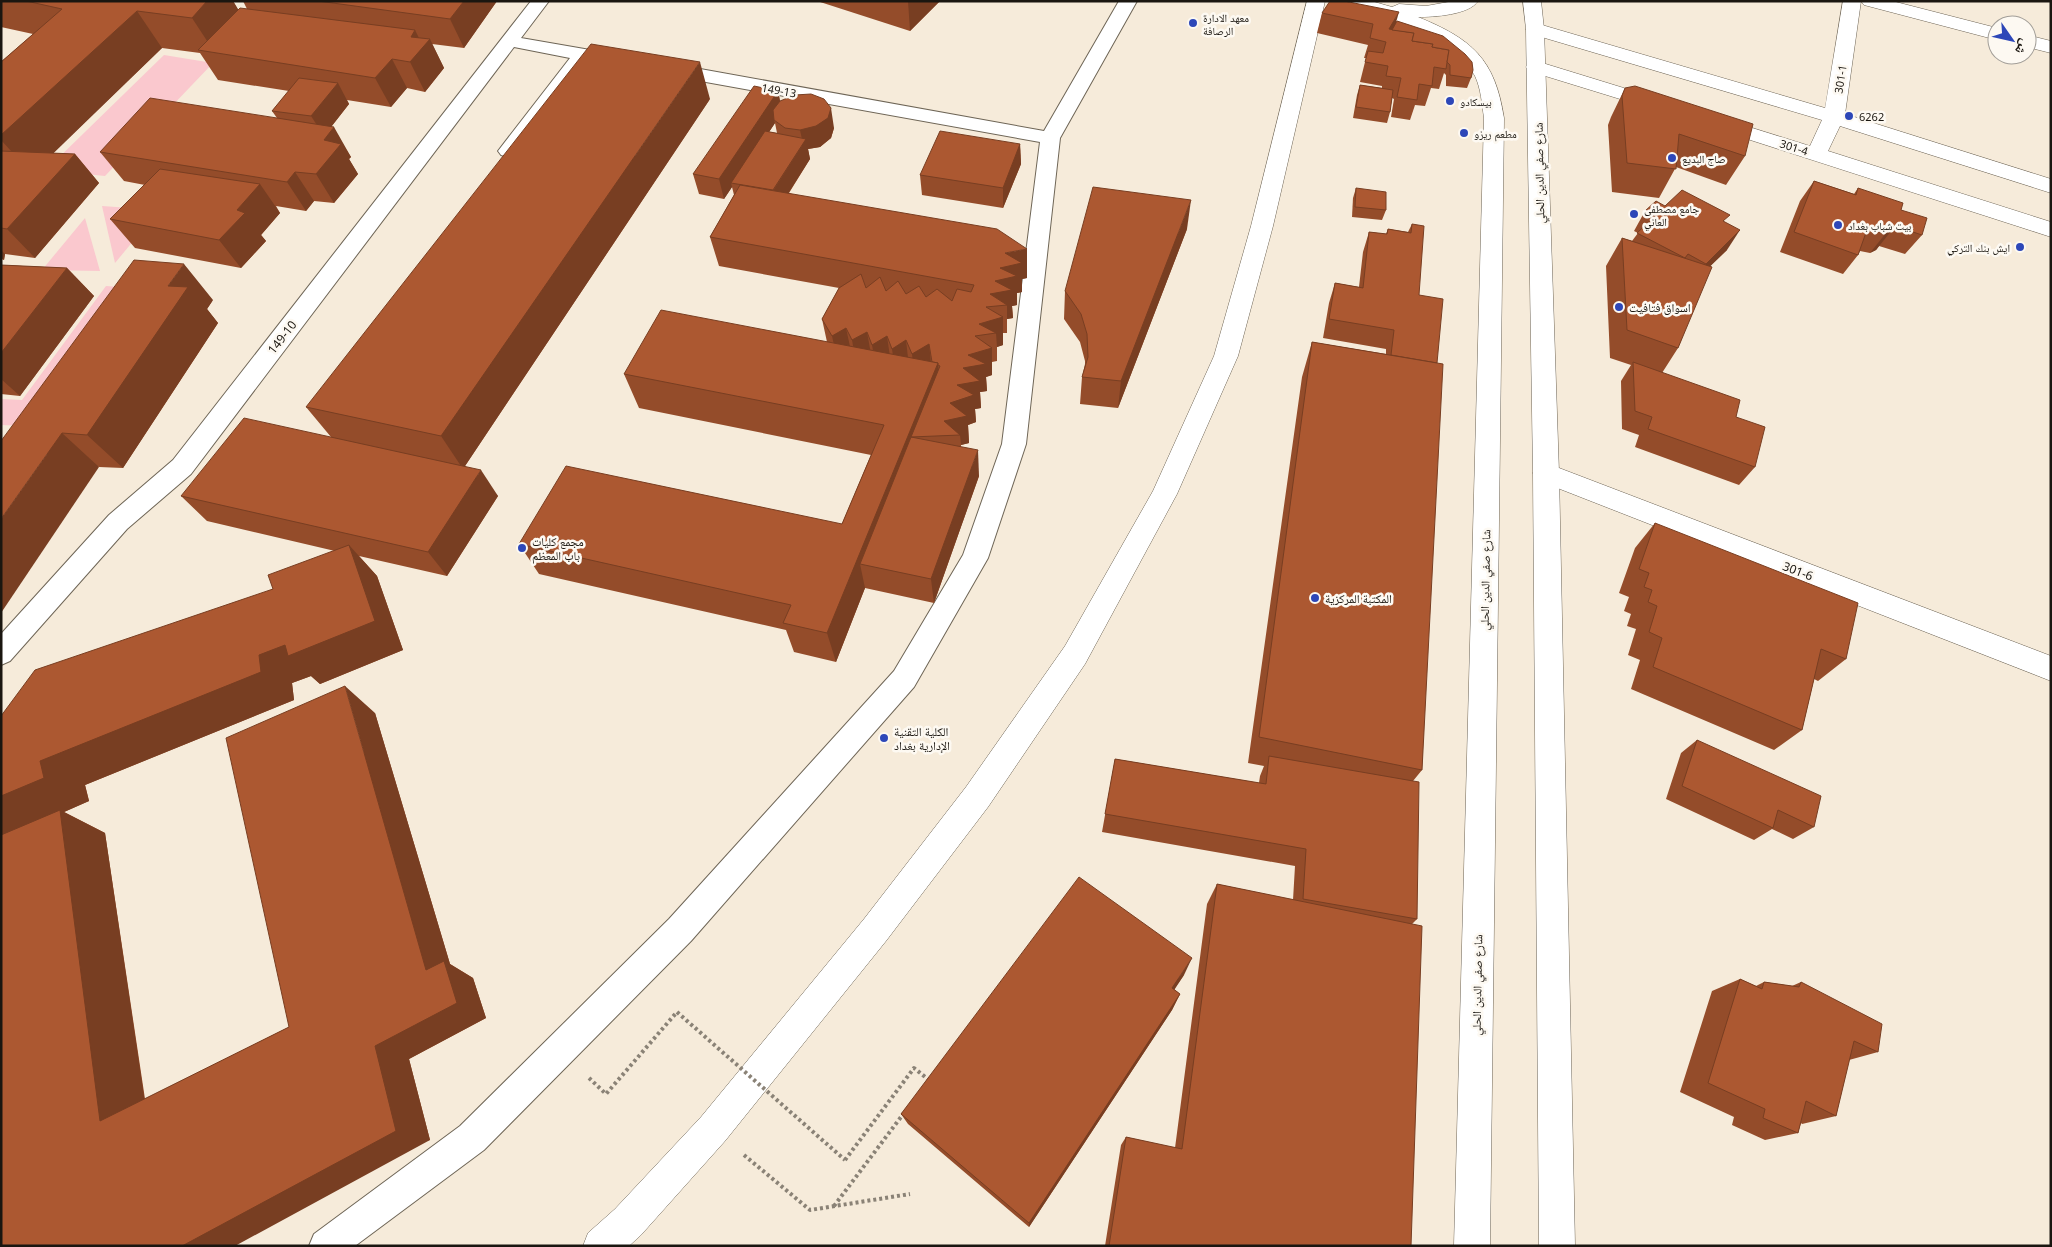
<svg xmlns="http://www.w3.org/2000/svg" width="2052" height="1247" font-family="'Noto Sans','Noto Naskh Arabic',sans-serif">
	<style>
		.green { fill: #fac8ce }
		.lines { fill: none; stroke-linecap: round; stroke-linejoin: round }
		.service-casing { stroke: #6e6556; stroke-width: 2 }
		.minor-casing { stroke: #6e6556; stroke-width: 1 }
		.primary-casing { stroke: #6e6556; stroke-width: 1 }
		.path { stroke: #8a8276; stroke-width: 4; stroke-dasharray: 3 3; stroke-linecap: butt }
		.service { fill: #fff; fill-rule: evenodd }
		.minor { fill: #fff; fill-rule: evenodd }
		.primary { fill: #fff; fill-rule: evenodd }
		.path-bridge { stroke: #8a8276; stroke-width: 4; stroke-dasharray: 3 3; stroke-linecap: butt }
		.wall { fill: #944c2a; fill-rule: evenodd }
		.shaded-wall { fill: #783e22 }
		.building { fill: #ac5831; stroke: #783e22 }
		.poi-dot { fill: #2d47b8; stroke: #fdf9f2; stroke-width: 2 }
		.labels { text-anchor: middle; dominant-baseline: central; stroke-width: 5; stroke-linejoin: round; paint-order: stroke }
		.far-poi-label { font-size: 11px; fill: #1a1610; stroke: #fdf9f2; text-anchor: start }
		.far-street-label { font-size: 11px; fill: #1a1610; stroke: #fdf9f2 }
		.street-label { font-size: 12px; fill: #1a1610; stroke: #fdf9f2 }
		.poi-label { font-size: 12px; fill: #1a1610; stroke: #fdf9f2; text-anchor: start }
	</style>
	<rect width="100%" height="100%" fill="#f6ebda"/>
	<g class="green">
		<path d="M164 55 213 63 105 176 46 170Z"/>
		<path d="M102 206 159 210 115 263Z"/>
		<path d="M85 218 100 271 42 270Z"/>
		<path d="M106 286 151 289 50 427 1 425V399L22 400Z"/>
	</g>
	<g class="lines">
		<defs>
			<g id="service">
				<path d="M531 1H549L521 38 619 55 625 57 628 61 625 65 619 67 586 61 515 155 508 157 501 155 498 151 570 58 514 47 191 474 127 529 10 661 1 665V634L109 515 173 460Z"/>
				<path d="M1119 1H1137L1060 138 1026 444 988 558 914 687 691 941 484 1150 355 1246H309L314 1234 460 1126 669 919 894 671 963 555 1002 444 1040 142 667 75 660 73 658 69 660 65 667 63 1044 131Z"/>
			</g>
			<g id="minor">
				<path d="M1307 1H1325L1273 226 1238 356 1177 494 1085 664 988 807 886 941 725 1141 641 1235 629 1246H583L588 1233 615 1209 701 1117 864 919 966 787 1065 646 1153 491 1214 356 1251 226Z"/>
				<path d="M1843 1H1892L1997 28V40L1864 5 1861 1 1845 114 2051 179V193L1840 126 1828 151 2051 222V237L1707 126 1704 122 1707 118 1714 116 1810 146 1822 120 1528 33 1526 29 1528 25 1535 23 1542 25 1825 108Z"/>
				<path d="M2027 35 2051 41V53L2027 47Z"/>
				<path d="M1536 61 1666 101 1669 105 1666 109 1659 111 1529 71 1526 67 1529 63Z"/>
				<path d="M1546 463 2051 656V681L1537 480 1533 473 1537 466Z"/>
			</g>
			<g id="primary">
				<path d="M1339 1H1371L1392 7 1399 4 1426 6 1454 1H1478C1469 15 1434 17 1418 17 1472 39 1495 59 1504 118L1490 1246H1454L1484 118C1482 104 1481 89 1475 76 1453 34 1385 16 1342 5Z"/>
				<path d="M1523 1H1541L1544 29 1559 473 1575 1246H1539L1533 473 1526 29Z"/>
			</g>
		</defs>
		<use href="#service" class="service-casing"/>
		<use href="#minor" class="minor-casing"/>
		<use href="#primary" class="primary-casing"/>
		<g class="path">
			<path d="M589 1078 606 1094 677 1012"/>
			<path d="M744 1155 810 1210 910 1194"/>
			<path d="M845 1160 914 1068 929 1080 927 1082"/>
			<path d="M834 1206 904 1113"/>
		</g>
		<use href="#service" class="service"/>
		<use href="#minor" class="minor"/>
		<use href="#primary" class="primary"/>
		<path class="path-bridge" d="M677 1012 845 1160"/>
	</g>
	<g class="wall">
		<path d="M1 1H233L238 10 247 9 243 1H497L464 48 432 44 444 68 425 92 407 88 391 107 347 100 349 104 331 127 351 157 349 159 358 174 334 203 314 201 306 211 276 206 280 213 261 235 266 241 241 268 135 248 110 219 145 185 124 181 100 152 277 118 272 111 289 91 218 80 200 53 162 48 53 153 75 154 99 183 35 258 5 254 4 260 1 259V62L33 34 1 27Z"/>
		<path d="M817 1H940L910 31Z"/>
		<path d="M1322 13 1396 22 1471 78 1467 88 1446 86V75L1444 73 1439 89 1431 88 1425 106 1415 105 1410 120 1391 117 1394 99 1392 98 1390 112 1387 123 1353 118 1357 95 1360 85 1382 88V86L1360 82 1366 58H1364L1368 45 1317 33Z"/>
		<path d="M1625 88 1745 156 1726 185 1676 167 1659 198 1612 192 1608 125 1611 117Z"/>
		<path d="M778 91 780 101 834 128 831 138 820 147 808 149 810 159 789 193 1027 278 1022 279V292L1017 293V305L1012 306 1013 318 1007 319V333H1003V345L997 347V361L992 362V375L986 377 987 391 980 392 981 408 975 409 976 422 968 425 969 443 961 445V447L979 476 934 603 865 588 836 662 794 652 786 630 539 574 519 544 842 524 871 455 639 408 624 374 827 342 822 319 839 288 719 266 710 237 734 195 732 187 724 199 699 194 693 174ZM775 123 777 133 769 132Z"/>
		<path d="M710 99 465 466 498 496 447 576 359 556 377 576 403 650 320 684 311 676 292 683 294 700 85 785 89 801 64 812 105 833 145 1099 289 1027 375 713 450 964 473 978 486 1018 409 1059 430 1140 1 1246V716L273 589 335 551 207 521 181 496 331 437 306 407Z"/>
		<path d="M1020 144 1021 164 1003 208 922 195 920 175Z"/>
		<path d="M1814 181 1854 194 1858 188 1901 210 1922 235 1905 254 1879 246 1876 250 1870 253 1860 251 1858 255 1843 274 1780 252 1800 201Z"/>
		<path d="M1356 188 1386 210 1382 220 1352 217 1353 198Z"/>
		<path d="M1665 206 1725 222 1727 250 1710 266 1678 348 1662 373 1736 417 1755 467 1739 485 1635 447 1639 435 1622 429 1621 381 1631 365 1610 358 1606 266 1622 238 1632 241 1638 233 1634 231 1645 211Z"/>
		<path d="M1412 224 1419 295 1437 363 1422 770 1413 781 1417 919 1412 924 1411 1246H1105L1121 1145 1126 1137 1175 1148 1207 904 1217 884 1293 900 1295 866 1102 832 1115 759 1259 783 1260 776 1264 766 1248 763 1302 377 1312 342 1386 354V349L1323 338 1329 303 1335 283 1359 287 1363 252 1369 232 1386 234 1388 229 1408 232Z"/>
		<path d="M1187 229 1118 408 1080 404 1082 377 1085 364V361L1080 342 1064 319 1065 291Z"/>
		<path d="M1 265 67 268 94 296 20 396 1 394Z"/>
		<path d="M213 300 207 309 218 323 123 468 99 467 1 441Z"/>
		<path d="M1655 523 1846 659 1818 681 1814 679 1802 730 1774 750 1631 689 1640 660 1628 655 1636 629 1627 626 1631 614 1624 611 1629 597 1619 593 1635 548Z"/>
		<path d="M1697 740 1814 827 1793 839 1772 829 1754 840 1666 799 1681 753Z"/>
		<path d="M1184 975 1174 989 1180 994 1172 1010 1029 1227 908 1124 901 1114Z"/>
		<path d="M1740 979 1756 986 1764 982 1792 986 1801 982 1878 1052 1849 1060 1836 1116 1802 1124 1801 1123 1798 1133 1765 1140 1732 1125 1734 1117 1680 1092 1712 991Z"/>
	</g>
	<g class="shaded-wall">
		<path d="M207 1H233L246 22 215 53 192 18Z"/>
		<path d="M464 1H497L464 48 450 19Z"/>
		<path d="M908 1H940L910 31Z"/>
		<path d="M137 11 162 48 32 174 1 140V135Z"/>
		<path d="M1399 12 1393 33 1389 29Z"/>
		<path d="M415 30 423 46 430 39 444 68 425 92 410 62 411 37Z"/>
		<path d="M392 59 407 88 391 107 375 78Z"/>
		<path d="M700 62 710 99 463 469 441 436Z"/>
		<path d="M338 83 349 104 324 136 311 116Z"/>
		<path d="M778 91 782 111 774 120 775 123 735 183H731L732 187 724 199 719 179Z"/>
		<path d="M831 108 834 128 831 138 820 147 808 149 810 159 777 211 773 191 803 144 800 130Z"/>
		<path d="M334 127 351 157 349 159 358 174 334 203 316 174 324 140Z"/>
		<path d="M1020 144 1021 164 1003 208V188Z"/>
		<path d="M75 154 99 183 35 258 7 229Z"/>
		<path d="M295 172 314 201 306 211 287 182Z"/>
		<path d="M260 184 280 213 261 235 266 241 241 268 219 240 237 210Z"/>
		<path d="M1191 200 1187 229 1118 408 1121 381Z"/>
		<path d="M1740 230 1727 250 1693 283 1706 264Z"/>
		<path d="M1892 230 1876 250 1870 253 1886 233Z"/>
		<path d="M1027 249V278L1022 279V292L1017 293V305L1012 306 1013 318 1007 319V305L990 294 1005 253Z"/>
		<path d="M1 250 5 254 4 260 1 257Z"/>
		<path d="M184 264 213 300 207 309 218 323 123 468 87 435 168 286Z"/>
		<path d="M67 268 94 296 20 396 1 379V353Z"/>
		<path d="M1003 317V345L997 347 996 333 979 324Z"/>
		<path d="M846 328 852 356 838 363 832 336Z"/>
		<path d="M867 332 872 360 857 368 852 340Z"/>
		<path d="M887 336 891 364 877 372 872 345Z"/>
		<path d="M906 340 909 367 896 377 892 349Z"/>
		<path d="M929 344 932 372 915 381 912 354Z"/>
		<path d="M992 348V375L986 377 987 391 980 392 981 408 975 409 976 422 968 425 969 443 961 445 960 435 944 421 968 355Z"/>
		<path d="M938 363 941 397 911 437 860 564 865 588 836 662 827 633Z"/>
		<path d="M62 433 99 467 1 613V519Z"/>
		<path d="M978 450 979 476 934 603 931 579Z"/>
		<path d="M481 470 498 496 447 576 428 552Z"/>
		<path d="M349 545 377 576 403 650 320 684 311 676 292 683 294 700 85 785 89 801 64 812 105 833 149 1130 100 1121 1 839V796L40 761 259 655Z"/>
		<path d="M345 686 375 713 450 964 473 978 486 1018 409 1059 430 1140 235 1246H182L375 1046 426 970Z"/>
		<path d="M1192 958 1184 975 1165 1004 1172 988Z"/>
		<path d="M1180 994 1172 1010 1029 1227V1223Z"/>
	</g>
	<g class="building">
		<path d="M26 1H207L192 18 137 11 1 135V62L62 9Z"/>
		<path d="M318 1H464L450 19Z"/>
		<path d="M1330 1H1344L1399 12 1389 29 1414 33 1412 41 1433 44 1432 47 1449 50 1446 69 1434 67 1432 86 1419 84 1417 100 1397 97 1401 78 1386 76 1388 66 1365 62 1368 51 1383 53 1386 42 1370 38 1373 24 1322 13Z"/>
		<path d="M240 8 415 30 411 37 430 39 410 62 392 59 375 78 198 50Z"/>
		<path d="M1397 21 1443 36 1465 54 1472 62 1473 70 1471 78 1450 75V65L1447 62 1449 50 1432 47 1433 44 1412 41 1414 33 1392 30Z"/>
		<path d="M591 44 700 62 441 436 306 407Z"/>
		<path d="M299 78 338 83 311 116 272 111Z"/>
		<path d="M1360 85 1393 90 1390 112 1356 107Z"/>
		<path d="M754 86 778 91 719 179 693 174Z"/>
		<path d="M1635 86 1753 124 1745 156 1679 134 1676 169 1627 163 1622 96 1625 88Z"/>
		<path d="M811 94 824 99 831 108 828 118 816 126 800 130 785 128 774 120 773 110 780 101 795 95Z"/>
		<path d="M150 98 334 127 324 140 341 144 316 174 295 172 287 182 100 152Z"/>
		<path d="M765 131 806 139 773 190 731 183Z"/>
		<path d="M940 131 1020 144 1003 188 920 175Z"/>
		<path d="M1 151 75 154 7 229 1 228Z"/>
		<path d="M160 169 260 184 237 210 245 213 219 240 110 219Z"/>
		<path d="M1814 181 1856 195 1858 188 1903 203 1901 210 1927 218 1922 235 1892 225V230L1886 233 1875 231 1868 227 1858 255 1794 232Z"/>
		<path d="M740 185 997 229 1027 249 1005 253 1022 263 1000 268 1017 276 995 281 1012 290 990 294 1007 305 986 307 1003 317 979 324 996 333 975 336 992 348 968 355 986 364 963 368 980 381 957 385 974 395 950 403 967 416 944 421 960 435 911 437 978 450 931 579 860 564 911 437 940 366 938 365V363L932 362 929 344 912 354 906 340 892 349 887 336 872 345 867 332 852 340 846 328 832 336 822 319 839 288 861 274 866 288 880 277 886 291 898 281 906 294 919 286 926 297 937 289 952 301 957 289 971 292 974 285 710 237Z"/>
		<path d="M1093 187 1191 200 1121 381 1082 377 1088 357 1087 334 1081 314 1065 291Z"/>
		<path d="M1356 188 1386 192V210L1355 207Z"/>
		<path d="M1682 190 1730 215 1723 221 1740 230 1706 264 1688 254 1685 258 1637 233 1655 216 1645 211 1656 201 1665 206Z"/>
		<path d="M1412 224 1424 226 1419 295 1443 299 1437 363 1391 355 1394 330 1329 319 1335 283 1363 288 1369 232 1387 234 1388 229 1411 233Z"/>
		<path d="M1622 238 1712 267 1678 348 1627 330Z"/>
		<path d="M134 260 184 264 168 286 188 287 87 435 62 433 1 519V441Z"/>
		<path d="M1 265 67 268 1 353Z"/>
		<path d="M661 310 938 363 827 633 783 623 791 605 519 544 566 466 842 524 884 425 624 374Z"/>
		<path d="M1312 342 1443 364 1422 770 1259 737Z"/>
		<path d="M1633 362 1740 400 1736 417 1765 427 1755 467 1648 429 1652 417 1635 411Z"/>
		<path d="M244 418 481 470 428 552 181 496Z"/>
		<path d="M1655 523 1858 603 1846 659 1821 649 1802 730 1653 667 1662 638 1649 632 1657 606 1648 602 1652 590 1644 587 1649 573 1639 569Z"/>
		<path d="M349 545 375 621 288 656 285 645 259 655 261 672 40 761 44 778 1 796V716L35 670 273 589 268 575Z"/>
		<path d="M345 686 426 970 444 961 457 1003 375 1046 396 1131 182 1246H1V835L60 810 100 1121 289 1027 226 738Z"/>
		<path d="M1697 740 1821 796 1814 827 1778 810 1773 828 1682 786Z"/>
		<path d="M1269 756 1419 782 1417 919 1303 899 1306 849 1105 814 1115 759 1266 784Z"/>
		<path d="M1079 877 1192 958 1172 988 1180 994 1029 1223 901 1114Z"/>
		<path d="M1217 884 1422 926 1411 1246H1109L1126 1137 1182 1149Z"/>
		<path d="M1740 979 1762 989 1764 982 1799 987 1801 982 1882 1024 1878 1052 1854 1041 1836 1116 1806 1101 1798 1133 1763 1118 1765 1109 1708 1083Z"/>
	</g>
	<g class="poi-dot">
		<circle cx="1193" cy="23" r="5"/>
		<circle cx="1450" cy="101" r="5"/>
		<circle cx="1849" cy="116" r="5"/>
		<circle cx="1464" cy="133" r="5"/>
		<circle cx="1672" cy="158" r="5"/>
		<circle cx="1634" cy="214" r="5"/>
		<circle cx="1838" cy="225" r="5"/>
		<circle cx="2020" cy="247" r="5"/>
		<circle cx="1619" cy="307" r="5"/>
		<circle cx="522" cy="548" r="5"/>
		<circle cx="1315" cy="598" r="5"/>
		<circle cx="884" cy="738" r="5"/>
	</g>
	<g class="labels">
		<g class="far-poi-label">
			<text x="1203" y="17">معهد الادارة<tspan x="1203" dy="13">الرصافة</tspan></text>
			<text x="1460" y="101">بيسكادو</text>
			<text x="1859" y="116">6262</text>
			<text x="1474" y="133">مطعم ريزو</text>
			<text x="1682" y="158">صاج البديع</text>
			<text x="1644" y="208">جامع مصطفى<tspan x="1644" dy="13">العاني</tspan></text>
			<text x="1848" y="225">بيت شباب بغداد</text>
			<text x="2010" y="247" text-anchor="end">ايش بنك التركي</text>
		</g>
		<g class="far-street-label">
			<text transform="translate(1840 79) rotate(-81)">301-1</text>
			<text transform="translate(779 90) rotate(10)">149-13</text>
			<text transform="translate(1794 147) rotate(17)">301-4</text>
		</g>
		<g class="street-label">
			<text transform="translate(1539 173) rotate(-91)">شارع صفي الدين الحلي</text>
			<text transform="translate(282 337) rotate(-52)">149-10</text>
			<text transform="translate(1798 571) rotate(21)">301-6</text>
			<text transform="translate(1485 580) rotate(-89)">شارع صفي الدين الحلي</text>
			<text transform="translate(1477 985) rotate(-89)">شارع صفي الدين الحلي</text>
		</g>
		<g class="poi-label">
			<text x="1629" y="307">اسواق فتافيت</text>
			<text x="532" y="541">مجمع كليات<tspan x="532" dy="14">باب المعظم</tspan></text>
			<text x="1325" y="598">المكتبة المركزية</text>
			<text x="894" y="731">الكلية التقنية<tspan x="894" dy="14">الإدارية بغداد</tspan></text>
		</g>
	</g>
	<rect width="2052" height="1247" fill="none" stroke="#1a1610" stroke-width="5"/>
	<g transform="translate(2012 40) rotate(124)"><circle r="24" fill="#fdf9f2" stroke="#a29e98"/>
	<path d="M0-4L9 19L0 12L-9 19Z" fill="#2d47b8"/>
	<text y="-8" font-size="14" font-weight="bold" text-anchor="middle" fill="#1a1610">ش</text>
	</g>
</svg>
